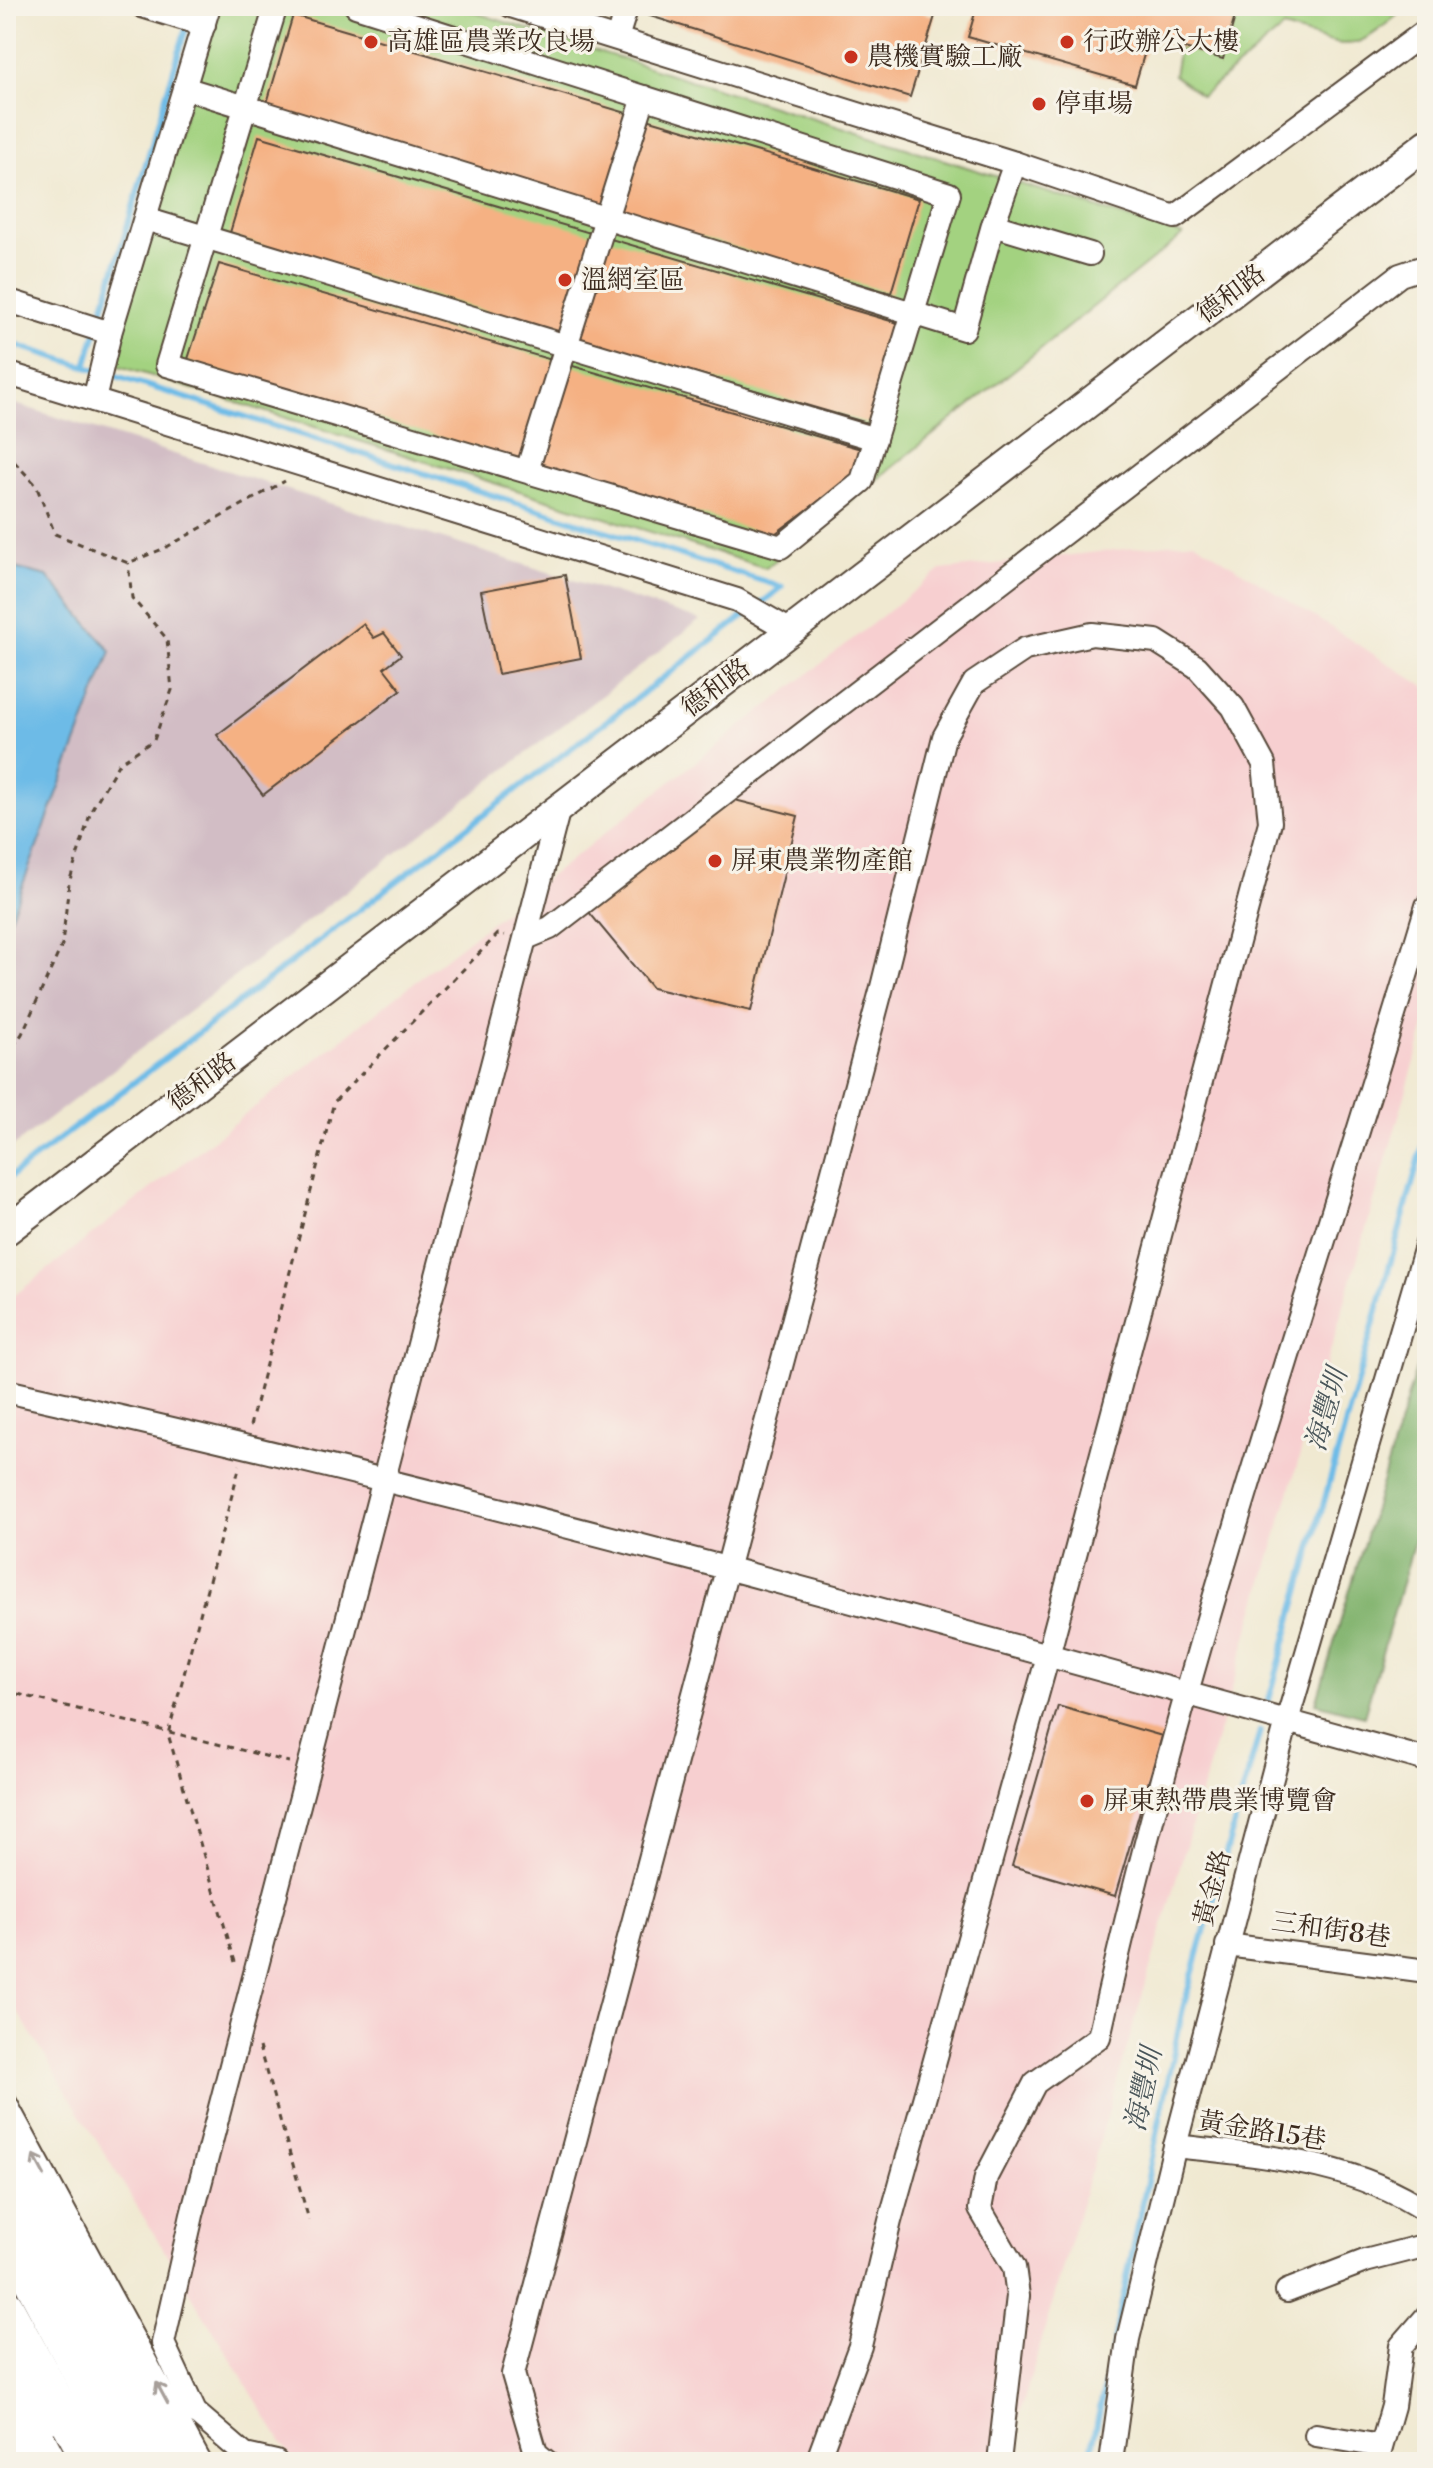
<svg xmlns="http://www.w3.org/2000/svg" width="1433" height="2468" font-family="'Libre Bodoni','Noto Serif TC',serif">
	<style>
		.built { fill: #f7cfd0 }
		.industrial { fill: #d2bdc5 }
		.green { fill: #a3d280; stroke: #6f7e4f; stroke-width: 2 }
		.forest { fill: #82b46e; stroke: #5e6f46; stroke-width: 2 }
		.water { fill: #6dbbe7; stroke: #547282; stroke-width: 2 }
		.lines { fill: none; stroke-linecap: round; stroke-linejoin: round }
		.stream { stroke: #6dbbe7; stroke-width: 6 }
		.building { fill: #f5b183 }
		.minor-casing { stroke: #564739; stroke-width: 26 }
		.major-casing { stroke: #564739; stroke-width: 32 }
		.highway-casing { stroke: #564739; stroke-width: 38 }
		.path { stroke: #564739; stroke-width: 3; stroke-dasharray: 6 6; stroke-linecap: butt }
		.minor { stroke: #fff; stroke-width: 22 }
		.major { stroke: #fff; stroke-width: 28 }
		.highway { stroke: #fff; stroke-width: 34 }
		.oneway { stroke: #a79f9a }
		.poi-dot { fill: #c8321e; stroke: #f7f3e8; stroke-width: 3 }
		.labels { text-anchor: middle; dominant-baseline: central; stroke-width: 6; stroke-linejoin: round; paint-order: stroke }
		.poi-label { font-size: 26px; fill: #3b2a1e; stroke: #f7f3e8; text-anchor: start }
		.street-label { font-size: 26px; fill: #3b2a1e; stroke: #f7f3e8 }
		.water-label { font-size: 28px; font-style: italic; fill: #4a565a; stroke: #f7f3e8 }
	</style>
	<rect width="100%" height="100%" fill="#f7f3e8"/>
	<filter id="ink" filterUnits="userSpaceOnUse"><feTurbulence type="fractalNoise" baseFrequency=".0125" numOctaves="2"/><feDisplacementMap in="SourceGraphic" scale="16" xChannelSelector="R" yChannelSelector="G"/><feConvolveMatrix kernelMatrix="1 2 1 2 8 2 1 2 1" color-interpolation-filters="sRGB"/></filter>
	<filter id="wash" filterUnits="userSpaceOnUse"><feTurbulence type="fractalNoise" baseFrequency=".006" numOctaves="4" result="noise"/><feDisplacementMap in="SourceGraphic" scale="32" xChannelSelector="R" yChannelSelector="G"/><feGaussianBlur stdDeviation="1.8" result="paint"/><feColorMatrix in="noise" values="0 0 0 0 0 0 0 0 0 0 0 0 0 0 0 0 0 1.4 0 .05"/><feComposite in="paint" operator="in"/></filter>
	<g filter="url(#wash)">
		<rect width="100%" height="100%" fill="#f0e9d1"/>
		<path class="built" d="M1194 541 1427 688V1020L1006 2462H294L6 1993V1302L941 570Z"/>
		<path class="industrial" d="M6 401 700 620 6 1152Z"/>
		<g class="green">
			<path d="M218 6H454L1183 235 766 568 110 363Z"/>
			<path d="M1238 6H1408C1348 57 1355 48 1283 28L1202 96 1174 75 1179 47 1223 59Z"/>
		</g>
		<path class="forest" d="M1427 1332V1497L1364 1716 1316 1703Z"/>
		<path class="water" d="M6 566 47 576 111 651 6 929Z"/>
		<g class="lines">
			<g class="stream">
				<path d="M6 342 96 370"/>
				<path d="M86 366 187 25"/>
				<path d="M107 373 782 587"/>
				<path d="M757 607 782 587"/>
				<path d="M6 1180 748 613"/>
				<path d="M1269 1700 1427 1131"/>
				<path d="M1089 2462 1183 2008 1260 1731"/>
			</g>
		</g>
		<g id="blocks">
			<g class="building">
				<path d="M647 6H899L935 16 910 97 644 14Z"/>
				<path d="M977 6H1238L1223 59 1149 38 1135 85 968 37Z"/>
				<path d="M293 15 919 199 891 293 265 110Z"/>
				<path d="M259 136 901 324 871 424 229 236Z"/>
				<path d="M219 264 861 449 851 477 772 536 187 362Z"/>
				<path d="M565 575 581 658 498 674 481 591Z"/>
				<path d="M363 624 374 638 384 633 401 655 384 668 401 690 263 795 217 735Z"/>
				<path d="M727 798 798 816 751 1011 652 988 583 905Z"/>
				<path d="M1058 1706 1162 1736 1115 1896 1012 1866Z"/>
			</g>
		</g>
	</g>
	<g filter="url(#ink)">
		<use href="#blocks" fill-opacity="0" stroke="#564739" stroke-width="2"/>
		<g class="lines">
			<defs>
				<g id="minor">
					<path d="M142 6 204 25"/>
					<path d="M276 6 167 365 781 547 862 481 949 194 356 6"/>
					<path d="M511 6 1015 163 1175 217 1427 30"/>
					<path d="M617 38 627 6"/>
					<path d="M184 88 964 329 993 225 1015 163"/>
					<path d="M145 219 875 439"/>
					<path d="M993 225 1090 254"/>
					<path d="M6 300 110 333"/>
					<path d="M6 373 737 600 791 631"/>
					<path d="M94 400 110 333 209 6"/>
					<path d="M527 471 644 97"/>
					<path d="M526 938 550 928 1400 275 1427 266"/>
					<path d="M6 1391C484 1497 955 1629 1427 1760"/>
					<path d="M1227 1945 1427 1971"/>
					<path d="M6 2104 200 2462"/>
					<path d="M1175 2146C1262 2156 1352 2161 1427 2212"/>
					<path d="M1287 2291 1365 2261 1427 2245"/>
					<path d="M6 2418 30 2462"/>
					<path d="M1316 2435 1381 2446"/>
					<path d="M276 2462 245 2455 195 2412 163 2343 192 2215 559 808"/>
					<path d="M547 2462 536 2453 513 2374 882 987 944 737 974 683 1025 649 1092 634 1156 641 1197 667 1233 707 1264 764 1270 822 1048 1656 890 2221 860 2346 817 2462"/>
					<path d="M999 2462 1018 2296 1014 2267 980 2209 986 2177 1035 2083 1099 2037C1184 1654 1315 1282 1427 906"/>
					<path d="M1111 2462 1128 2339 1175 2146 1287 1721 1427 1243"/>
					<path d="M1377 2462 1393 2406 1401 2346 1427 2316"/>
				</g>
				<g id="major">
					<path d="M6 1231 1427 144"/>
					<path d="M6 2200 150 2462"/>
					<path d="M6 2344 48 2420"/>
				</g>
				<g id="highway">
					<path d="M6 2152 173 2462"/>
					<path d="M6 2234 127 2462"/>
					<path d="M6 2307 90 2462"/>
					<path d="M6 2381 50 2462"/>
				</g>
			</defs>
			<use href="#minor" class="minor-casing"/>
			<use href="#major" class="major-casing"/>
			<use href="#highway" class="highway-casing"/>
			<g class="path">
				<path d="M6 453 36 485 55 534 128 563 165 548 285 481"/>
				<path d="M6 1056 22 1034 62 945 69 883 91 811 119 763 154 740 172 690 167 639 132 598 128 563"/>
				<path d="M250 1426 334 1102 498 934 505 935"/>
				<path d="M6 1691 289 1762"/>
				<path d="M235 1962 168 1734 240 1465"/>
				<path d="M259 2047 309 2220"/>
			</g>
			<use href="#minor" class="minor"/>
			<use href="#major" class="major"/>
			<use href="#highway" class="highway"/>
		</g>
		<defs><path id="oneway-shaft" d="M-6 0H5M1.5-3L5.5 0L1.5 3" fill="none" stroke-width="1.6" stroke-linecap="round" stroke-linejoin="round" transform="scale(2)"/></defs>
		<g class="oneway">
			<use href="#oneway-shaft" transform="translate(39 2165) rotate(-118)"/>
			<use href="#oneway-shaft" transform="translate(162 2393) rotate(-118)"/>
		</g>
	</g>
	<g class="poi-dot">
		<circle cx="371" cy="42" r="8"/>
		<circle cx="1067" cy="42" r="8"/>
		<circle cx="851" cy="57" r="8"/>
		<circle cx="1039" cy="104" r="8"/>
		<circle cx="565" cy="280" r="8"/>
		<circle cx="715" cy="861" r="8"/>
		<circle cx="1087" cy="1801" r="8"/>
	</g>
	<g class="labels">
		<g class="poi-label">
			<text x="387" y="42">高雄區農業改良場</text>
			<text x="1083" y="42">行政辦公大樓</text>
			<text x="867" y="57">農機實驗工廠</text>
			<text x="1055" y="104">停車場</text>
			<text x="581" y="280">溫網室區</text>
			<text x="731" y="861">屏東農業物產館</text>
			<text x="1103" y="1801">屏東熱帶農業博覽會</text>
		</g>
		<g class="street-label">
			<text transform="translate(1231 294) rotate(-37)">德和路</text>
			<text transform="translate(716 688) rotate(-37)">德和路</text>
			<text transform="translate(202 1082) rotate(-37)">德和路</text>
			<text transform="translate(1213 1888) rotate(-75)">黃金路</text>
			<text transform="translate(1331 1930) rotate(8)">三和街8巷</text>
			<text transform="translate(1262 2131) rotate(9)">黃金路15巷</text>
		</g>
		<g class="water-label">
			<text transform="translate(1327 1410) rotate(-74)">海豐圳</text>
			<text transform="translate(1144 2090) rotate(-78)">海豐圳</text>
		</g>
	</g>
	<rect width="1433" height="2468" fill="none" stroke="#f7f3e8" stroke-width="32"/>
</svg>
